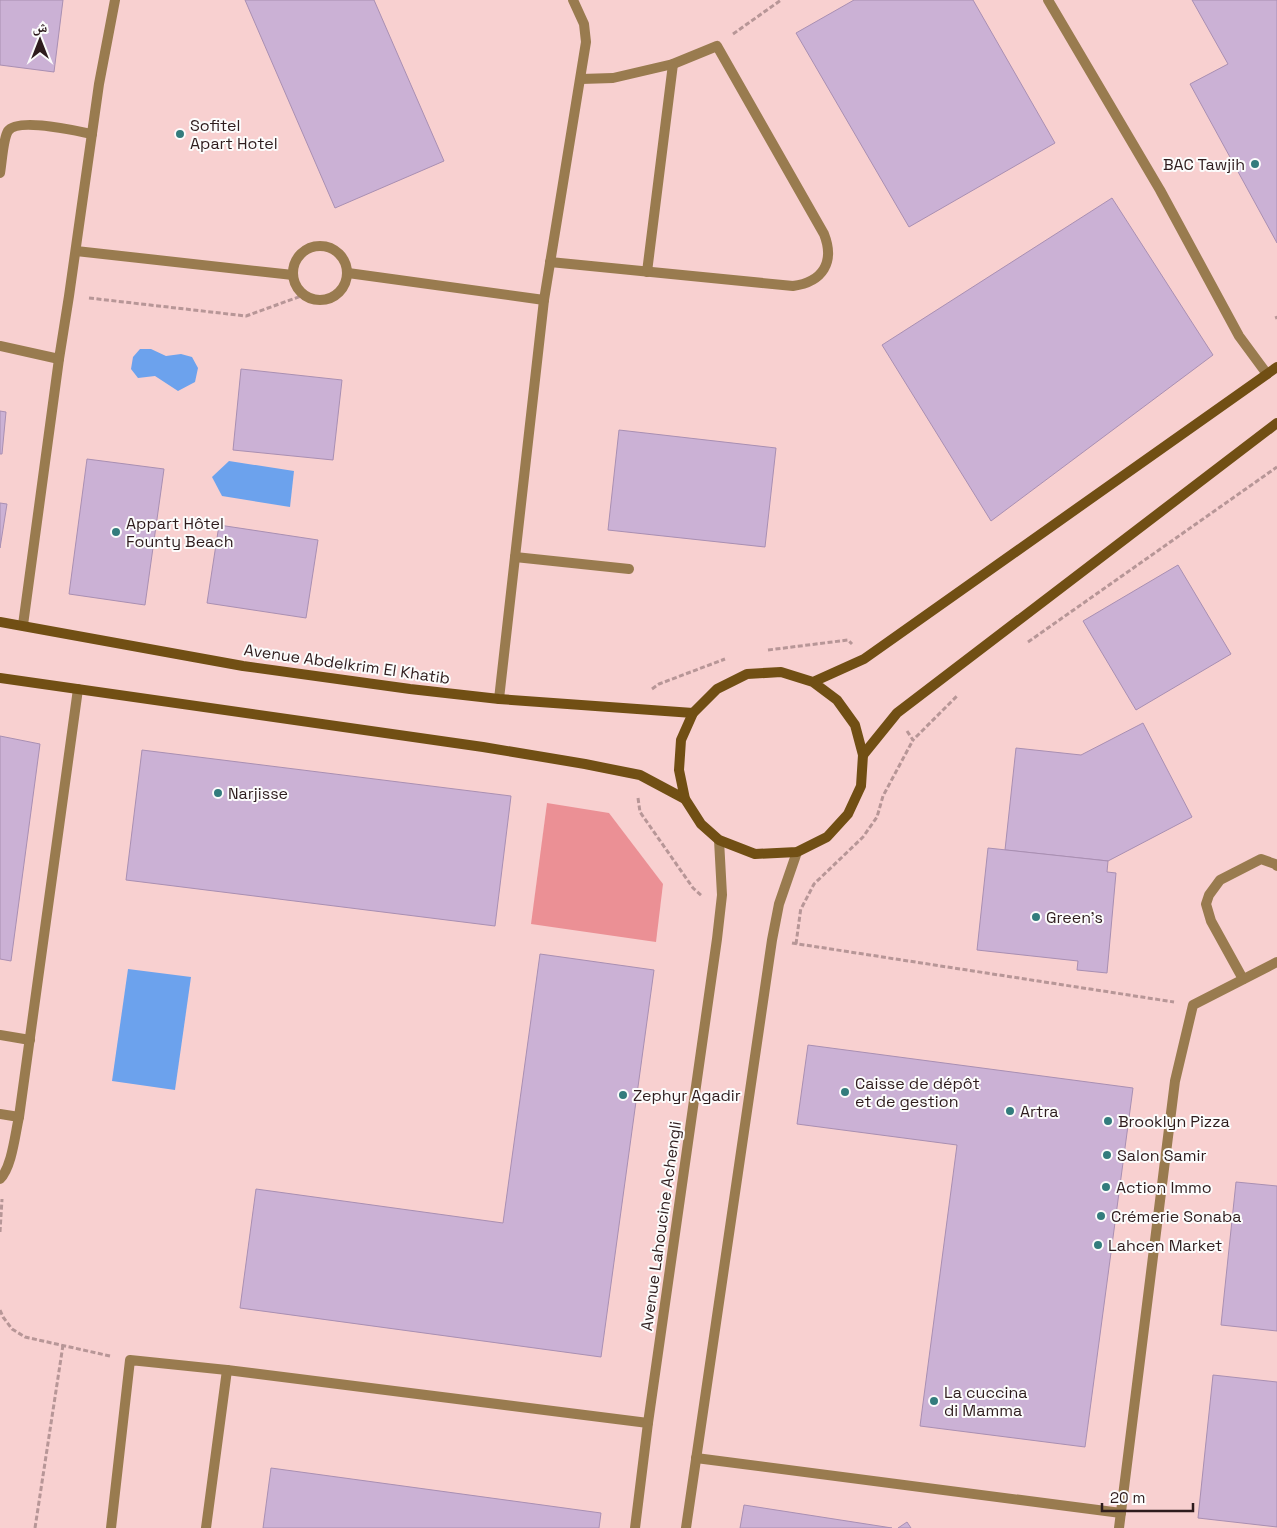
<svg xmlns="http://www.w3.org/2000/svg" width="1277" height="1528" font-family="'Space Grotesk','Noto Naskh Arabic',sans-serif">
	<style>
		.green { fill: #eb9095 }
		.water { fill: #6ca2ed }
		.building { fill: #cbb1d5; stroke: #a98fb2 }
		.lines { fill: none; stroke-linecap: round; stroke-linejoin: round }
		.path { stroke: #b79697; stroke-width: 3; stroke-dasharray: 5 2.5; stroke-linecap: butt }
		.lane { stroke: #997b4f; stroke-width: 10 }
		.street { stroke: #997b4f; stroke-width: 10 }
		.secondary { stroke: #714f14; stroke-width: 10 }
		.poi-dot { fill: #337c7d; stroke: #fcfcfc; stroke-width: 2 }
		.labels { text-anchor: middle; dominant-baseline: central; stroke-width: 4; stroke-linejoin: round; paint-order: stroke }
		.poi-label { font-size: 16px; fill: #2e1c1d; stroke: #fcfcfc; text-anchor: start }
		.street-label { font-size: 16px; fill: #2e1c1d; stroke: #fcfcfc }
	</style>
	<rect width="100%" height="100%" fill="#f8d0d0"/>
	<path class="green" d="M547 803 609 813 663 884 656 942 531 924Z"/>
	<g class="water">
		<path d="M140 349H151L166 356 181 354 192 357 198 368 195 382 178 391 155 376 138 378 131 369 133 357Z"/>
		<path d="M229 461 294 471 290 507 222 496 212 477Z"/>
		<path d="M128 969 191 977 175 1090 112 1081Z"/>
	</g>
	<g class="building">
		<path d="M0 0H63L54 72 0 65Z"/>
		<path d="M245 0H374L444 161 335 208Z"/>
		<path d="M854 0H973L1055 143 909 227 796 33Z"/>
		<path d="M1192 0H1277V243L1190 84 1228 64Z"/>
		<path d="M1112 198 1213 355 991 521 882 345Z"/>
		<path d="M241 369 342 380 333 460 233 450Z"/>
		<path d="M0 411 6 412 2 454H0Z"/>
		<path d="M619 430 776 448 765 547 608 530Z"/>
		<path d="M87 459 164 469 145 605 69 594Z"/>
		<path d="M0 503 7 504 0 548Z"/>
		<path d="M219 525 318 540 306 618 207 603Z"/>
		<path d="M1178 565 1231 654 1136 710 1083 621Z"/>
		<path d="M1143 723 1192 817 1108 861 1005 850 1016 748 1081 755Z"/>
		<path d="M0 736 40 744 11 961 0 959Z"/>
		<path d="M142 750 511 796 495 926 126 880Z"/>
		<path d="M988 848 1108 861 1107 872 1116 873 1107 973 1077 970 1078 961 977 950Z"/>
		<path d="M540 954 654 970 601 1357 240 1308 256 1189 503 1223Z"/>
		<path d="M808 1045 1133 1088 1085 1447 920 1426 957 1145 797 1124Z"/>
		<path d="M1236 1182 1277 1186V1331L1221 1325Z"/>
		<path d="M1213 1375 1277 1382V1527L1198 1518Z"/>
		<path d="M271 1468 601 1513 599 1528H263Z"/>
		<path d="M744 1505 892 1528H740Z"/>
		<path d="M907 1522 911 1528H898Z"/>
	</g>
	<g class="lines">
		<g class="path">
			<path d="M733 34 781 0"/>
			<path d="M89 298 246 316 304 295"/>
			<path d="M1276 316 1277 319"/>
			<path d="M1028 642 1277 467"/>
			<path d="M768 650 848 640 852 644"/>
			<path d="M652 689 659 684 725 659"/>
			<path d="M907 731 913 740 957 696"/>
			<path d="M638 798 640 812 693 888 702 896"/>
			<path d="M802 907 814 884 863 837 877 817 883 796 913 740"/>
			<path d="M792 943 1174 1002"/>
			<path d="M796 944 801 907"/>
			<path d="M0 1232 2 1199"/>
			<path d="M0 1310 3 1317 12 1329 25 1337 110 1356"/>
			<path d="M35 1528 63 1345"/>
		</g>
		<g class="lane">
			<path d="M0 173C2 162 3 139 8 131 18 117 76 131 92 134"/>
			<circle cx="320" cy="273" r="27"/>
			<path d="M76 251 293 275"/>
			<path d="M550 262 793 286C823 282 835 262 824 234L717 46 673 64 613 78 581 79"/>
			<path d="M647 272 673 64"/>
			<path d="M348 273 544 300"/>
			<path d="M0 346 59 359"/>
			<path d="M515 557 629 569"/>
			<path d="M23 625 59 359 69 296 99 84 115 0"/>
			<path d="M1243 979 1211 921 1206 904 1209 895 1220 880 1261 859 1275 864 1277 866"/>
			<path d="M0 1035 30 1040"/>
			<path d="M0 1114 19 1117"/>
			<path d="M111 1528 130 1360 227 1370 648 1423"/>
			<path d="M206 1528 227 1370"/>
		</g>
		<g class="street">
			<path d="M1048 0 1160 190 1239 336 1267 374"/>
			<path d="M499 699 544 300 586 42 584 24 573 0"/>
			<path d="M0 1179C12 1167 15 1134 19 1117L78 689"/>
			<path d="M696 1458 1121 1513"/>
			<path d="M635 1528 648 1423 717 939 722 895 719 840"/>
			<path d="M686 1528 772 940 779 904 797 852"/>
			<path d="M1119 1528 1175 1081 1193 1005 1277 962"/>
		</g>
		<g class="secondary">
			<path d="M0 622 243 666 410 689 499 699 693 713"/>
			<path d="M0 678 483 747 585 764 640 775 685 799"/>
			<path d="M813 682 837 700 855 725 863 755 861 786 848 814 827 837 797 852 755 854 719 840 701 824 685 799 679 770 681 740 693 713 717 689 747 674 781 672 813 682 864 659 1277 367"/>
			<path d="M863 755 897 713 1277 423"/>
		</g>
	</g>
	<g class="poi-dot">
		<circle cx="180" cy="134" r="5"/>
		<circle cx="1255" cy="164" r="5"/>
		<circle cx="116" cy="532" r="5"/>
		<circle cx="218" cy="793" r="5"/>
		<circle cx="1036" cy="917" r="5"/>
		<circle cx="845" cy="1092" r="5"/>
		<circle cx="623" cy="1095" r="5"/>
		<circle cx="1010" cy="1111" r="5"/>
		<circle cx="1108" cy="1121" r="5"/>
		<circle cx="1107" cy="1155" r="5"/>
		<circle cx="1106" cy="1187" r="5"/>
		<circle cx="1101" cy="1216" r="5"/>
		<circle cx="1098" cy="1245" r="5"/>
		<circle cx="934" cy="1401" r="5"/>
	</g>
	<g class="labels">
		<g class="poi-label">
			<text x="190" y="125">Sofitel<tspan x="190" dy="18">Apart Hotel</tspan></text>
			<text x="1245" y="164" text-anchor="end">BAC Tawjih</text>
			<text x="126" y="523">Appart Hôtel<tspan x="126" dy="18">Founty Beach</tspan></text>
			<text x="228" y="793">Narjisse</text>
			<text x="1046" y="917">Green's</text>
			<text x="855" y="1083">Caisse de dépôt<tspan x="855" dy="18">et de gestion</tspan></text>
			<text x="633" y="1095">Zephyr Agadir</text>
			<text x="1020" y="1111">Artra</text>
			<text x="1118" y="1121">Brooklyn Pizza</text>
			<text x="1117" y="1155">Salon Samir</text>
			<text x="1116" y="1187">Action Immo</text>
			<text x="1111" y="1216">Crémerie Sonaba</text>
			<text x="1108" y="1245">Lahcen Market</text>
			<text x="944" y="1392">La cuccina<tspan x="944" dy="18">di Mamma</tspan></text>
		</g>
		<g class="street-label">
			<text transform="translate(347 664) rotate(8)">Avenue Abdelkrim El Khatib</text>
			<text transform="translate(661 1226) rotate(-82)">Avenue Lahoucine Achengli</text>
		</g>
	</g>
	<g transform="translate(40 40)" stroke="#fcfcfc" stroke-width="4" paint-order="stroke">
	<path d="M0-4L9 19L0 12L-9 19Z" fill="#2e1c1d"/>
	<text y="-8" font-size="14" font-weight="bold" text-anchor="middle" fill="#2e1c1d">ش</text>
	</g>
	<path d="M1102 1503v8h91v-8" fill="none" stroke="#2e1c1d" stroke-width="2.5"/>
	<text x="1110" y="1503" font-size="15" fill="#2e1c1d" stroke="#fcfcfc" stroke-width="4" paint-order="stroke">20 m</text>
</svg>
